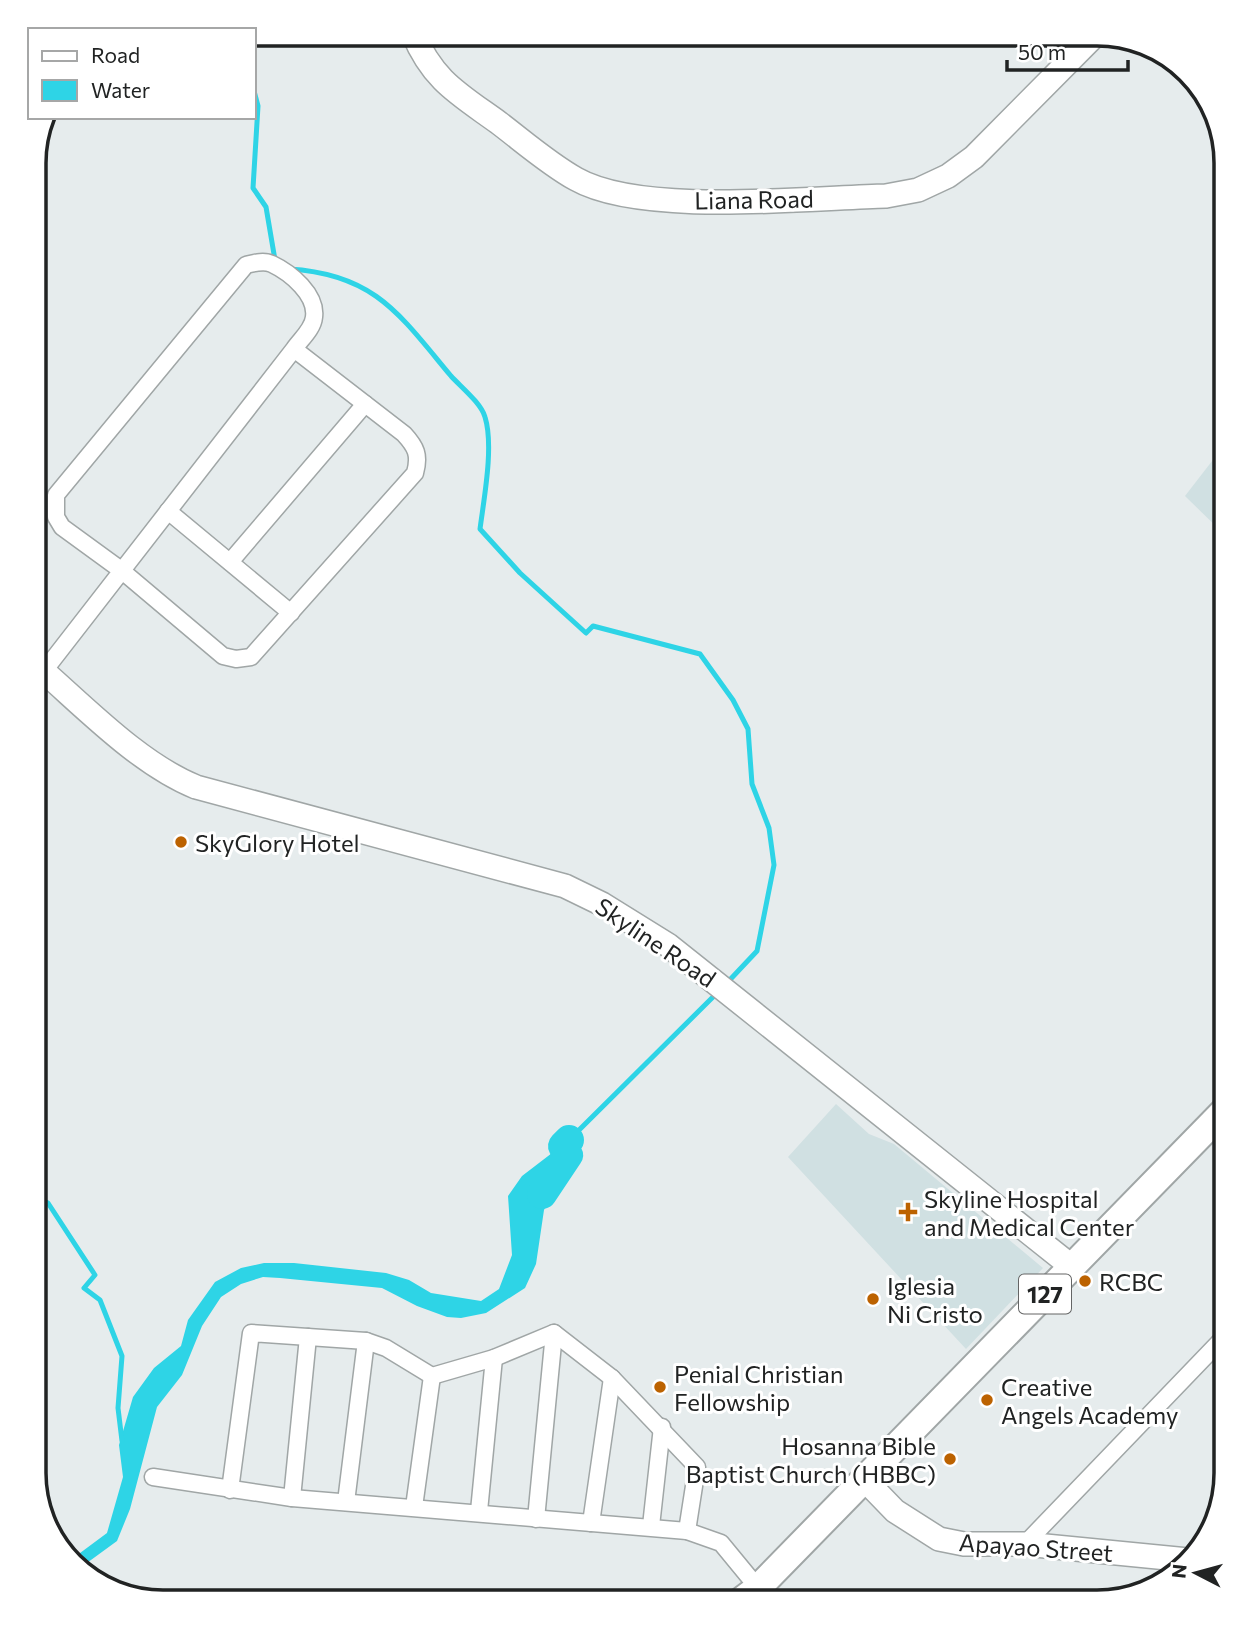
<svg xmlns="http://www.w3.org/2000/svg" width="1259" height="1636" font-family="Commissioner,sans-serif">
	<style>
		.built { fill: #d0e0e2 }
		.water { fill: #2ed4e6 }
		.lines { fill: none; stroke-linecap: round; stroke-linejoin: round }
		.stream { stroke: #2ed4e6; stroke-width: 5 }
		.river { stroke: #2ed4e6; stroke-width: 30 }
		.street-casing { stroke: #a0a6a6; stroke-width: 19 }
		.secondary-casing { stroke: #a0a6a6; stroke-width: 26 }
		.primary-casing { stroke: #a0a6a6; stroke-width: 30 }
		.street { stroke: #fff; stroke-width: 16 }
		.secondary { stroke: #fff; stroke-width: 23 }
		.primary { stroke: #fff; stroke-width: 26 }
		.poi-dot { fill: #bc6200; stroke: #fff; stroke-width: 2.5 }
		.labels { text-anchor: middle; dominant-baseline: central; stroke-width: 6; stroke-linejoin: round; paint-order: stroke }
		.shield { fill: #fff; stroke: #646565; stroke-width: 2 }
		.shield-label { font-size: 23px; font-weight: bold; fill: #212323 }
		.street-label { font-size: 24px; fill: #212323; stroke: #fff }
		.poi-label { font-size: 24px; fill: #212323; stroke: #fff; text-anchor: start }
		.rim { fill: none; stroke: #212323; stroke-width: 3.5 }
	</style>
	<rect width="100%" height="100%" fill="#e6eced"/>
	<g class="built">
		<path d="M1226 443V536L1185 496Z"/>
		<path d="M836 1104 869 1134 894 1144 1043 1268 966 1349 788 1157Z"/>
	</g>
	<path class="water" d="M569 1140 559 1177 544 1210 536 1264 525 1288 486 1313 461 1318 447 1317 417 1306 382 1288 280 1278 263 1277 241 1284 221 1297 202 1326 182 1375 157 1407 130 1509 117 1541 80 1568 64 1553 76 1556 107 1533 123 1477 119 1445 133 1397 154 1368 181 1346 188 1320 215 1282 241 1268 264 1263H294L386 1273 409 1280 431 1293 481 1301 499 1289 512 1255 508 1196 522 1176Z"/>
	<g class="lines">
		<g class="stream">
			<path d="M254 91 258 106 253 188 266 207 275 260"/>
			<path d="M289 269C375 274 400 315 451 376 461 387 481 403 485 417 494 446 484 498 480 529L520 573 586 633 593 626 700 654 733 700 748 729 752 784 769 828 774 865 757 951 725 985"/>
			<path d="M569 1140 718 992"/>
			<path d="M33 1196 48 1203 95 1275 84 1288 100 1300 122 1356 118 1408 122 1441"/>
		</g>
		<path class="river" d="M542 1194 568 1155 563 1146 569 1140"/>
		<defs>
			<g id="street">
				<path d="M168 511 291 613"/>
				<path d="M230 562 365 404"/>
				<path d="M44 671 294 349C301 339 313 329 314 317 317 295 291 273 272 264 264 260 254 263 246 265L56 495V517L62 527 121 570 223 656 236 659 251 657 415 473C420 455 416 447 404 434L294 349"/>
				<path d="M153 1477 292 1498 687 1531 721 1543 758 1588"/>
				<path d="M230 1490 251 1333 366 1341 386 1348 432 1376 494 1358 554 1333 612 1378 697 1467 687 1531"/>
				<path d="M292 1498 308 1337"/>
				<path d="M346 1502 366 1341"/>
				<path d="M414 1507 432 1376"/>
				<path d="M479 1511 494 1358"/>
				<path d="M536 1519 554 1333"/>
				<path d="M591 1523 612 1378"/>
				<path d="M651 1526 662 1427"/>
				<path d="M1025 1544 1226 1335"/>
			</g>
			<g id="secondary">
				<path d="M413 33C433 81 459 94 499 123 524 142 549 164 576 179 641 216 809 198 886 196L918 190 948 176 974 157 1096 34"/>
				<path d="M33 662C82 704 137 763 196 787L565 886 602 904 668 945 1071 1266"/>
				<path d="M864 1479 895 1511 939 1539 964 1544H1025L1188 1560"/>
			</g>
			<path id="primary" d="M738 1603 758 1588 1226 1109"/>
		</defs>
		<use href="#street" class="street-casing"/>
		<use href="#secondary" class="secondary-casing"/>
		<use href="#primary" class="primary-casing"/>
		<use href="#street" class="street"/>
		<use href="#secondary" class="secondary"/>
		<use href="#primary" class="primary"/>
	</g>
	<g class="poi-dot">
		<circle cx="181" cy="842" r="7"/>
		<path d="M904.5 1201.5h7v7h7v7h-7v7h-7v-7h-7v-7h7z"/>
		<circle cx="1085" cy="1281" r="7"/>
		<circle cx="873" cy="1299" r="7"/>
		<circle cx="660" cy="1387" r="7"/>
		<circle cx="987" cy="1400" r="7"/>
		<circle cx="950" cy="1459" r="7"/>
	</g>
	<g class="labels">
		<rect class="shield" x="1019" y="1274.5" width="52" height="39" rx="5"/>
		<g class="shield-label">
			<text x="1045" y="1294">127</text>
		</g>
		<g class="street-label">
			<text transform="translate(754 199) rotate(-1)">Liana Road</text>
			<text transform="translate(656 942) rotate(34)">Skyline Road</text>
			<text transform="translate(1036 1547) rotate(4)">Apayao Street</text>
		</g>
		<g class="poi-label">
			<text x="195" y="842">SkyGlory Hotel</text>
			<text x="924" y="1198">Skyline Hospital<tspan x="924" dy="28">and Medical Center</tspan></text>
			<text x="1099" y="1281">RCBC</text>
			<text x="887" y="1285">Iglesia<tspan x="887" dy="28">Ni Cristo</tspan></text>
			<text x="674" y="1373">Penial Christian<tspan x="674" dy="28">Fellowship</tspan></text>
			<text x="1001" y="1386">Creative<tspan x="1001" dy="28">Angels Academy</tspan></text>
			<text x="936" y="1445" text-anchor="end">Hosanna Bible<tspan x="936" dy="28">Baptist Church (HBBC)</tspan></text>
		</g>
	</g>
	<path d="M0 0H1259V1636H0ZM163 46H1097A117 117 0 0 1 1214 163V1473A117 117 0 0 1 1097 1590H163A117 117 0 0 1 46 1473V163A117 117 0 0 1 163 46Z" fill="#fff" fill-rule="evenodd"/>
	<path class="rim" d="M163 46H1097A117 117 0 0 1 1214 163V1473A117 117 0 0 1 1097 1590H163A117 117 0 0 1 46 1473V163A117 117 0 0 1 163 46Z"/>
	<rect x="28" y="28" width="228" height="91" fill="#ffffff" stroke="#a6a7a7" stroke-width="2"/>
	<rect x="42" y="51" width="35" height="10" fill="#ffffff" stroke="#a6a7a7" stroke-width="2"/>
	<text x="91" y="63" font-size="21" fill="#212323">Road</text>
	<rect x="42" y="80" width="35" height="21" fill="#2ed4e6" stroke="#a6a7a7" stroke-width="2"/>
	<text x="91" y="98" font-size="21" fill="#212323">Water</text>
	<g transform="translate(1196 1573) rotate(276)" stroke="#ffffff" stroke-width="5" paint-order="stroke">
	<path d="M0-5L12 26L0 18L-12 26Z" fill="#212323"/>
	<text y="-10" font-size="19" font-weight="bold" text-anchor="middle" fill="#212323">N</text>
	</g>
	<path d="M1007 60v10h121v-10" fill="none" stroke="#212323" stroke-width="3.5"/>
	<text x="1018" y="60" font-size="21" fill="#212323" stroke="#ffffff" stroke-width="5" paint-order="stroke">50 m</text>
</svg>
